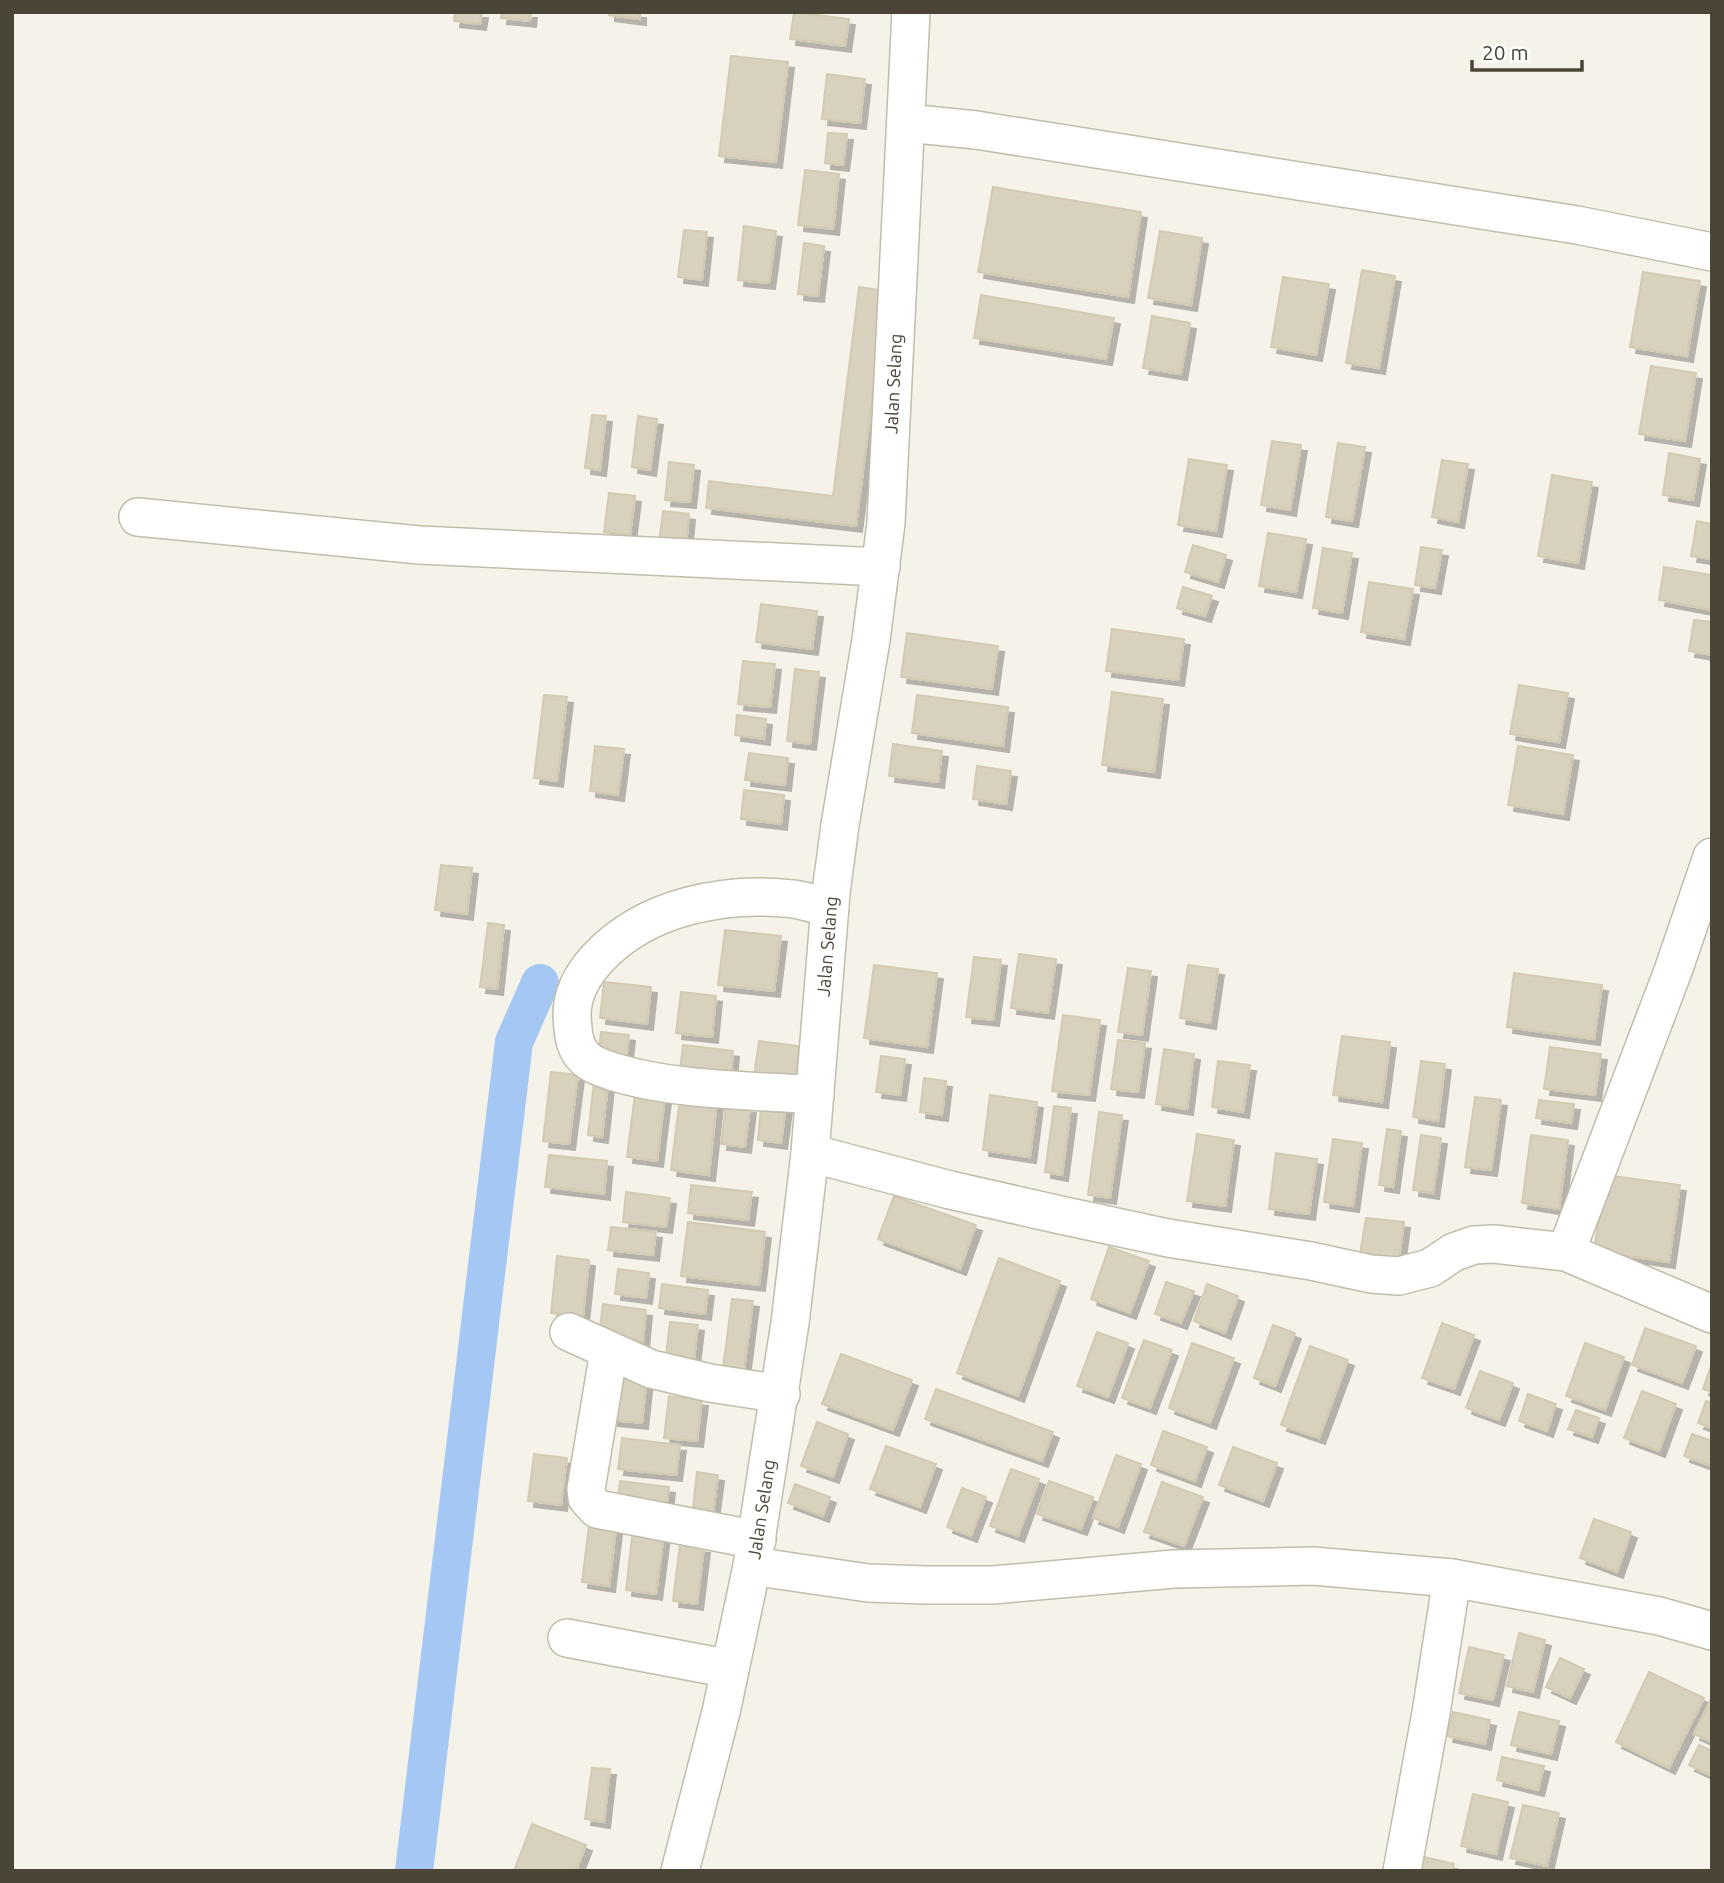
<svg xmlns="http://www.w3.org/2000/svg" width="1724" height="1883" font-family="Ubuntu,sans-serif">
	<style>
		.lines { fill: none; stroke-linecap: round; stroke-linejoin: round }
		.canal { stroke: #a4c7f4; stroke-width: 38 }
		.building { fill: #d7d1be; stroke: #d3cab1; stroke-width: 2; filter: url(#shadow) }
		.minor-casing { stroke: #c1bdab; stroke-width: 40 }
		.minor { stroke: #fff; stroke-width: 37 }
		.labels { text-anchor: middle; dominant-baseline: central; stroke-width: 7; stroke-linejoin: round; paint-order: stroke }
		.street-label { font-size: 18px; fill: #4a4537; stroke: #fff }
	</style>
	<defs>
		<filter id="shadow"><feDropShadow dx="6" dy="6" stdDeviation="0" flood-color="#0004"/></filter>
	</defs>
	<rect width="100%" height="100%" fill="#f5f3e9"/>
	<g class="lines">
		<path class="canal" d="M414 1871 514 1042 540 983"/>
	</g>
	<g class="building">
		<path d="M455 12H482L480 24 454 21Z"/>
		<path d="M502 12H531L530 21 501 18Z"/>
		<path d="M609 12H640V19L609 15Z"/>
		<path d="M794 12 849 19 845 46 790 39Z"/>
		<path d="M731 56 788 62 776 162 719 156Z"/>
		<path d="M827 74 865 79 860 123 822 119Z"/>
		<path d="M828 133 847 134 843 165 825 163Z"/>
		<path d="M805 170 839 174 833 229 798 225Z"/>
		<path d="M993 187 1141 212 1128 297 978 272Z"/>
		<path d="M744 226 776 231 769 283 738 280Z"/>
		<path d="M684 230 707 232 702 280 678 277Z"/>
		<path d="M1160 231 1202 238 1191 305 1148 298Z"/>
		<path d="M804 243 824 246 818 296 798 294Z"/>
		<path d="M1362 270 1395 276 1379 368 1346 363Z"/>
		<path d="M1643 272 1700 281 1687 356 1630 347Z"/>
		<path d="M1283 277 1329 284 1316 355 1271 347Z"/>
		<path d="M859 287 886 291 856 526 706 508 709 481 833 496Z"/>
		<path d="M981 295 1114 318 1106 359 974 338Z"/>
		<path d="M1152 316 1190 323 1181 374 1143 368Z"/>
		<path d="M1651 366 1696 373 1685 441 1639 434Z"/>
		<path d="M592 415 606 416 600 470 585 468Z"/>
		<path d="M638 416 657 419 650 470 632 467Z"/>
		<path d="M1272 441 1301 445 1290 510 1261 505Z"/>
		<path d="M1338 443 1365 447 1352 521 1326 517Z"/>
		<path d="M1669 453 1700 459 1693 500 1663 495Z"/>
		<path d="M1189 459 1227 465 1216 531 1178 525Z"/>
		<path d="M1442 460 1468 464 1458 522 1432 517Z"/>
		<path d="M669 462 694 465 690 502 665 500Z"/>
		<path d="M1552 475 1592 482 1578 563 1538 556Z"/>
		<path d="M609 493 635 496 630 535 604 532Z"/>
		<path d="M663 511 689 514 686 546 659 543Z"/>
		<path d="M1697 521 1712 524V559L1691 556Z"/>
		<path d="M1268 533 1306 539 1296 592 1259 586Z"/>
		<path d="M1193 545 1226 555 1218 582 1185 572Z"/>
		<path d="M1421 547 1442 550 1435 588 1415 585Z"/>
		<path d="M1323 548 1352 553 1342 613 1313 608Z"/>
		<path d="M1664 567 1712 575V610L1659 600Z"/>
		<path d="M1369 582 1413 589 1404 639 1361 632Z"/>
		<path d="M1183 587 1212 596 1205 616 1177 608Z"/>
		<path d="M761 604 817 611 812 649 756 642Z"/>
		<path d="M1694 620 1712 622V655L1689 651Z"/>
		<path d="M1112 629 1184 639 1178 680 1106 671Z"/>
		<path d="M907 633 998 646 992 689 901 677Z"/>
		<path d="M743 661 775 664 770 707 738 704Z"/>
		<path d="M795 669 819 672 810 744 787 741Z"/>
		<path d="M1519 685 1568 693 1559 742 1510 734Z"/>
		<path d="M1112 692 1163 699 1154 772 1102 765Z"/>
		<path d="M544 695 567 697 557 781 534 778Z"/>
		<path d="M917 695 1008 707 1003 746 912 733Z"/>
		<path d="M737 715 766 719 764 739 735 735Z"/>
		<path d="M893 744 942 751 938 782 889 776Z"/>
		<path d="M595 746 624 749 618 795 590 791Z"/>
		<path d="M1518 746 1573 755 1563 814 1508 805Z"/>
		<path d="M749 753 788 758 785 785 745 780Z"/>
		<path d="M977 766 1011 771 1006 804 973 799Z"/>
		<path d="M744 790 784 795 781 824 741 819Z"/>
		<path d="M441 865 472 868 467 914 435 910Z"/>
		<path d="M488 923 504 925 497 989 480 987Z"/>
		<path d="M725 930 781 936 774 991 718 985Z"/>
		<path d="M1019 954 1056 959 1048 1013 1011 1008Z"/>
		<path d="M974 957 1001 960 993 1020 966 1017Z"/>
		<path d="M874 965 937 973 927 1047 864 1038Z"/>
		<path d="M1188 965 1218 969 1210 1023 1180 1018Z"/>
		<path d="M1128 968 1151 971 1142 1035 1118 1032Z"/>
		<path d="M1514 973 1602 985 1594 1039 1507 1027Z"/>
		<path d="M604 982 651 987 647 1024 600 1018Z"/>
		<path d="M681 992 716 996 712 1037 676 1033Z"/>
		<path d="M1063 1015 1100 1020 1089 1095 1052 1091Z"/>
		<path d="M601 1032 629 1035 626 1061 598 1058Z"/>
		<path d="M1342 1036 1390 1042 1382 1102 1333 1095Z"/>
		<path d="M1118 1040 1145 1043 1138 1092 1111 1089Z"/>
		<path d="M759 1041 799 1046 795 1088 753 1083Z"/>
		<path d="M683 1045 733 1051 730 1084 679 1078Z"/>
		<path d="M1550 1047 1601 1054 1595 1095 1544 1089Z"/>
		<path d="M1164 1049 1194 1054 1187 1109 1156 1104Z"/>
		<path d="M881 1056 905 1059 900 1095 876 1092Z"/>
		<path d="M1218 1061 1250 1065 1243 1112 1212 1107Z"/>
		<path d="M1421 1061 1445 1064 1438 1121 1413 1117Z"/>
		<path d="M551 1072 578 1075 569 1144 543 1141Z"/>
		<path d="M595 1074 609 1075 602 1137 588 1135Z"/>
		<path d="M924 1078 946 1081 942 1115 920 1112Z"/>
		<path d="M635 1094 665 1097 657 1161 627 1157Z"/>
		<path d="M762 1095 787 1098 781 1143 758 1140Z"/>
		<path d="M990 1095 1037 1102 1030 1157 983 1150Z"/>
		<path d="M680 1097 717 1101 709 1175 671 1170Z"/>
		<path d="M1475 1097 1501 1100 1491 1170 1465 1167Z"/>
		<path d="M1539 1100 1574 1104 1571 1123 1536 1118Z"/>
		<path d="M726 1104 750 1107 745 1147 721 1144Z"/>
		<path d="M1054 1106 1071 1108 1062 1175 1045 1172Z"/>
		<path d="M1099 1112 1122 1115 1110 1198 1088 1195Z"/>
		<path d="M1387 1129 1401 1131 1393 1187 1379 1185Z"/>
		<path d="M1197 1134 1234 1140 1225 1206 1187 1201Z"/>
		<path d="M1421 1135 1441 1138 1433 1193 1413 1190Z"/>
		<path d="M1531 1135 1568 1140 1559 1209 1522 1203Z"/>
		<path d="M1333 1139 1362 1143 1353 1206 1324 1202Z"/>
		<path d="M1276 1153 1317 1159 1309 1214 1269 1209Z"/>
		<path d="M549 1155 607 1161 604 1194 545 1187Z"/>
		<path d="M1605 1175 1680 1185 1669 1262 1594 1251Z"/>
		<path d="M691 1185 752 1192 748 1220 688 1213Z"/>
		<path d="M626 1192 670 1198 666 1227 623 1222Z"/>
		<path d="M894 1196 976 1225 960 1269 878 1239Z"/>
		<path d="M1366 1218 1404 1222 1399 1259 1360 1254Z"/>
		<path d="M688 1222 765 1232 759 1285 681 1276Z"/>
		<path d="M611 1227 656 1232 653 1255 608 1250Z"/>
		<path d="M1109 1247 1149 1261 1130 1313 1091 1299Z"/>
		<path d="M557 1256 589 1260 583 1316 551 1313Z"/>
		<path d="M999 1258 1060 1281 1018 1396 957 1373Z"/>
		<path d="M618 1269 649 1273 646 1298 615 1294Z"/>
		<path d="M1166 1282 1194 1291 1181 1323 1155 1314Z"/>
		<path d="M662 1284 708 1290 705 1314 659 1308Z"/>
		<path d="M1207 1284 1238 1296 1225 1333 1194 1321Z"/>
		<path d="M732 1299 753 1301 743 1378 722 1376Z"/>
		<path d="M603 1304 646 1310 643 1342 599 1336Z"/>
		<path d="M670 1322 698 1325 693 1368 665 1365Z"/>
		<path d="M1442 1323 1474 1335 1454 1389 1422 1378Z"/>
		<path d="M1273 1325 1295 1333 1275 1386 1254 1378Z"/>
		<path d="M1645 1328 1696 1346 1682 1383 1632 1365Z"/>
		<path d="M1097 1332 1128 1343 1108 1397 1077 1386Z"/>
		<path d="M1144 1340 1172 1350 1150 1408 1122 1398Z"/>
		<path d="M1192 1343 1234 1358 1210 1423 1169 1408Z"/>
		<path d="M1585 1343 1624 1357 1605 1410 1566 1396Z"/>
		<path d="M1310 1346 1348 1360 1319 1438 1281 1425Z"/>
		<path d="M841 1354 912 1380 893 1430 822 1404Z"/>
		<path d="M1711 1366H1712V1392L1703 1389Z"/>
		<path d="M1480 1371 1513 1383 1499 1420 1466 1408Z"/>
		<path d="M618 1372 647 1376 642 1423 612 1420Z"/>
		<path d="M936 1389 1053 1432 1042 1461 925 1419Z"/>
		<path d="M1642 1391 1676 1404 1659 1451 1624 1438Z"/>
		<path d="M1528 1394 1556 1404 1547 1431 1519 1421Z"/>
		<path d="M669 1396 702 1400 697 1441 664 1438Z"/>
		<path d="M1706 1401 1712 1403V1428L1698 1423Z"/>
		<path d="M1576 1410 1599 1418 1592 1437 1568 1429Z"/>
		<path d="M817 1422 848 1434 833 1477 801 1466Z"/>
		<path d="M1163 1431 1207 1447 1195 1481 1151 1465Z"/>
		<path d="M1692 1434 1712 1441V1466L1684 1456Z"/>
		<path d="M622 1438 680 1445 676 1475 618 1469Z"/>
		<path d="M886 1446 936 1464 920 1507 870 1489Z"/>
		<path d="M1233 1447 1277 1463 1263 1501 1219 1485Z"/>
		<path d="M534 1454 567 1458 561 1505 528 1501Z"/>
		<path d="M1116 1455 1141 1464 1118 1527 1093 1518Z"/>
		<path d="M1011 1469 1039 1479 1018 1536 990 1526Z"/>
		<path d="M697 1472 718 1475 712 1521 692 1518Z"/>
		<path d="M620 1481 669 1487 667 1504 618 1498Z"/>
		<path d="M1049 1481 1093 1497 1081 1529 1037 1514Z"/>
		<path d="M1162 1482 1203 1497 1184 1546 1144 1532Z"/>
		<path d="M795 1484 830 1497 823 1516 788 1503Z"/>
		<path d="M962 1488 986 1497 971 1536 947 1527Z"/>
		<path d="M590 1518 617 1521 609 1586 582 1582Z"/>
		<path d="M1594 1519 1631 1532 1617 1572 1580 1558Z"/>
		<path d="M633 1529 664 1533 656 1594 626 1590Z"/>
		<path d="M680 1544 704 1547 697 1604 673 1601Z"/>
		<path d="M1519 1633 1545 1640 1533 1692 1507 1686Z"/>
		<path d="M1469 1647 1504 1655 1493 1700 1459 1693Z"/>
		<path d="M1560 1658 1584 1669 1570 1698 1546 1687Z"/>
		<path d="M1649 1672 1704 1698 1669 1768 1616 1742Z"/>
		<path d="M1712 1697V1742L1694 1734Z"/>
		<path d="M1453 1712 1490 1720 1485 1744 1447 1736Z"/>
		<path d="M1519 1712 1559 1721 1551 1754 1511 1745Z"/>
		<path d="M1699 1745 1712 1751V1776L1689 1765Z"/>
		<path d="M1502 1757 1544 1766 1538 1790 1497 1780Z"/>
		<path d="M592 1768 610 1769 604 1822 585 1819Z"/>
		<path d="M1473 1794 1508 1802 1496 1854 1461 1846Z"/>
		<path d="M1523 1805 1559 1813 1547 1866 1510 1858Z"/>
		<path d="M532 1824 586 1845 576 1871H514Z"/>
		<path d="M1420 1856 1454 1864 1452 1871H1416Z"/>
	</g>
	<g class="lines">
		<defs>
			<g id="minor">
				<path d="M907 123 976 130 1577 225 1712 252"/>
				<path d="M138 517 419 545 881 567"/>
				<path d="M815 1095C750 1090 676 1091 614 1072 606 1069 597 1067 590 1062 573 1051 573 1032 572 1015 572 992 583 974 598 958 646 906 726 891 794 899 806 901 818 905 830 908"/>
				<path d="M810 1153 950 1190 1065 1216 1168 1238 1311 1261 1371 1274 1399 1276 1430 1268 1454 1252 1474 1245 1494 1244 1566 1252 1712 1314"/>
				<path d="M1566 1252 1673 971 1712 857"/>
				<path d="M569 1332 651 1369 710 1383 781 1394"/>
				<path d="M609 1351 586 1489 587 1498 597 1509 757 1540"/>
				<path d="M752 1566 868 1583 926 1585H993L1174 1569 1313 1566 1452 1578 1659 1616 1712 1631"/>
				<path d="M567 1638 730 1669"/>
				<path id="s1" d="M680 1871 721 1712 752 1566 790 1323 810 1153 831 893 840 825 871 640 886 523 911 12"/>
				<path d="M1402 1871 1431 1713 1452 1578"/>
			</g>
		</defs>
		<use href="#minor" class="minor-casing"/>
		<use href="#minor" class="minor"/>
	</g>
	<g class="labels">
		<g class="street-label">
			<text stroke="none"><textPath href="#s1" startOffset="1505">Jalan Selang</textPath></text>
			<text stroke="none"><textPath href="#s1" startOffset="938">Jalan Selang</textPath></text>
			<text stroke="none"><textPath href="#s1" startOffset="371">Jalan Selang</textPath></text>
		</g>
	</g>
	<rect width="1724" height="1883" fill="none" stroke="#4a4537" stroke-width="28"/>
	<path d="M1472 60v10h110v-10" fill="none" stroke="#4a4537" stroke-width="3.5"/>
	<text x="1482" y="60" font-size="21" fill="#4a4537" stroke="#ffffff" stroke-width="5" paint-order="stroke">20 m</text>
</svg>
